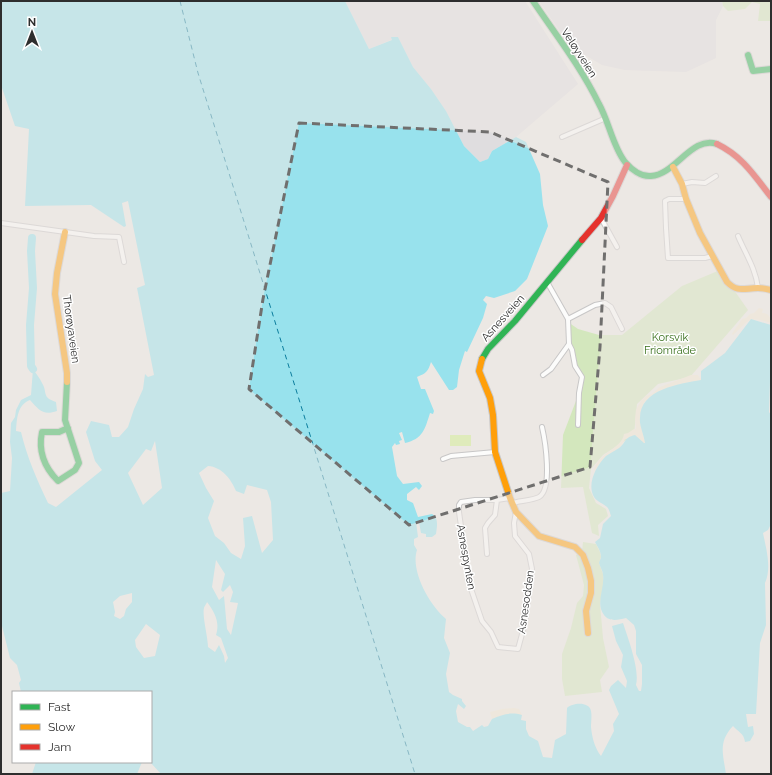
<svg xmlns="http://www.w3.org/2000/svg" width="772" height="775" font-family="Raleway,sans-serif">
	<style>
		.industrial { fill: #dfdddf }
		.green { fill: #d3e7bd }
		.sand { fill: #f0e7d2 }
		.pitch { fill: #dfebbb }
		.water { fill: #98e2ed; fill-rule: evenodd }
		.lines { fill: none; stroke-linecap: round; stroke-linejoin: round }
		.river { stroke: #98e2ed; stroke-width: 8 }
		.ferry { stroke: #0b7d9d; stroke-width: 1; stroke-dasharray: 5 4; stroke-linecap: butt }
		.street-casing { stroke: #c8c7c7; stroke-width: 6 }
		.fast-casing { stroke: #c8c7c7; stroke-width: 8 }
		.slow-casing { stroke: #c8c7c7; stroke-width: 8 }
		.jam-casing { stroke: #c8c7c7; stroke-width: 8 }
		.street { stroke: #fcfcfb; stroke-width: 4 }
		.fast { stroke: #30b455; stroke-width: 6 }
		.slow { stroke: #ff9f0a; stroke-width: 6 }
		.jam { stroke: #e5322d; stroke-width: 6 }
		.marked { fill: none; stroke: #706f6e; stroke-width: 3; stroke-dasharray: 8 5; stroke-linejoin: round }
		.labels { text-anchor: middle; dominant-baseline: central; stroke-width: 3; stroke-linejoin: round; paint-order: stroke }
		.street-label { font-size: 11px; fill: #2e2e2e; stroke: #fff }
		.park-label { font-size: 11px; fill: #376f1a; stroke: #fff }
	</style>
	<rect width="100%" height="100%" fill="#ece8e4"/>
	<g class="industrial">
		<path d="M345 1H525L578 84 516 137 492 151 488 159 480 162 464 146 446 111 431 89 413 67 398 37 369 49Z"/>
		<path d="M539 1H722L723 6 716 20V58L686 72 625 70 602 65 570 46Z"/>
	</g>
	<g class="green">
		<path d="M722 1H771V19L770 21H758L760 4 752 2 745 9 728 11 723 6Z"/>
		<path d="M720 270 748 310 690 377 658 384 637 404 634 435 603 455 591 469 589 488 596 503 606 509 608 516 598 525 599 536 592 533 583 487 561 488 563 435 579 393 581 375C570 361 569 340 568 322L578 329 599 335H622L682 286Z"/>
		<path d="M583 542 596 544 600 552 601 557 599 563 603 574 604 584 600 604 603 638 609 667 600 680 602 692 565 696 562 679V654L571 628 577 603 583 596 584 585 576 555 582 552Z"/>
	</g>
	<g class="sand">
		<path d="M759 308 763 309 762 313C768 313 771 317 771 323 746 315 749 321 733 335L732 334C735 328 739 325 742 319L746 318 750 314 754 313Z"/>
		<path d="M691 375H698L701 380C685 383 654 388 644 403 642 407 640 414 640 418 639 422 644 437 645 442L644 444C640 437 632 439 625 439L621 447 603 460 594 471C597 453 622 449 624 434L628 433 634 429H636L635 419 636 410 641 401 646 396 652 394 660 387Z"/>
		<path d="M514 708 519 709 522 715C511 712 503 715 492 719L490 712 502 709Z"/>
	</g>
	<rect class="pitch" x="450" y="435" width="21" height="11"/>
	<g class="water">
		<path d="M1 1H345L369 49 392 40 391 37H398L413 67 431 89 446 111 464 146 480 162 488 159 492 151 516 137 526 142 540 174 543 205 548 226 527 279 515 291 494 298 486 296 483 300 487 304 483 318 467 352 465 351 464 354 459 370 457 387 453 390H449L431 362C428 372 426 373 417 377L421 389H425L434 411 433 414 430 413C425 429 423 439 405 443L402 432 399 433 402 440 399 441 400 444 396 445 395 443 392 447 397 476 403 484 419 482 422 486 419 490 416 487 407 494V500L413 503 418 517 432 514C439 518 437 526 436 534L432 537H426V534L421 533 419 522H416L418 537 414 539V545L417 550C410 571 430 606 446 619L444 638 450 653 446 674 449 692 453 695 462 699V701L466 706 464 709 458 704 456 711 458 722 467 727H470L473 731 482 725 484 727 488 726 492 719C503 714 511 712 522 715L521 720 526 721V729L529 736 538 741 543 757 552 758 555 740 566 734 567 708C572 703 589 701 591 711 592 716 591 722 591 727 592 738 595 748 601 756L614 731 613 724 619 714 609 690 611 686 618 680 626 688 627 681 621 667 623 655 616 641 612 626 623 623C628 638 640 670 636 685L639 691H641L642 684V665L636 654V631L634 625 626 618C618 620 609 622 604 615 595 603 605 588 603 575 603 571 600 567 599 563 599 561 601 559 601 557 601 551 597 546 595 542L600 538 603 524 611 516C610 513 609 509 607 507 601 502 594 501 592 492 589 480 597 465 606 456 610 453 615 451 619 448 627 442 623 438 635 435L644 443H645C644 435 639 425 640 418 640 389 679 384 701 380V371L725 353 751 319 771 325V379L770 382 769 412 771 415V524L768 530 763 533C766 548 772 568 765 583L766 625 760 643 756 714H746L748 727 753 726 754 734 750 741 745 742C744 733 738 732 733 726 718 742 723 754 726 774H161L150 762 151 692H21L19 683 21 680 17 665 10 658 1 622V493L10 491 12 458 10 442 11 423 15 417 16 410 21 400 31 395 33 369C36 374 40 378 42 383 48 392 41 397 56 402L57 411C43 416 39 410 30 400 17 405 17 419 16 431L21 432C27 457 37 480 48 503L56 507 102 470 95 461 86 432 91 421 109 425 112 437H119L128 427 134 409 143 389 145 374 148 377 154 375 137 288 145 285 128 201 122 203 126 226 124 227 91 205 25 206 29 129 15 126 1 85ZM155 441 162 488 143 505 128 473 146 449 151 451ZM208 466C222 467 231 479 236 491L244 494 247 485 267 490 271 502 273 540 262 553 252 516 243 518 245 546 241 559 231 553 224 543 215 536 208 518 214 501 206 488 199 473ZM216 560 225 574 221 590 223 592 230 585 233 592 230 602 238 603 231 635 227 629 224 596 219 600 212 587ZM132 593V602L126 609 124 616 120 619 114 616 115 612 113 602 120 596ZM207 602C215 613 220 622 216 635L221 638 228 658 225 663 224 656 219 645 215 652 208 647C208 637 202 616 204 608 204 607 207 603 207 602ZM146 624 160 635 155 656 144 658 136 647 135 640Z"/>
		<path d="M36 762H142L137 774H32Z"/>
	</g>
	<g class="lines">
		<path class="river" d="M32 238 31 251 33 288 30 325 31 366 33 369"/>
		<path class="ferry" d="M180 1 198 73 415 774"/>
		<defs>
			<g id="street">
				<path d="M562 137 606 118"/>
				<path d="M682 184 692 182 705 183 716 176"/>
				<path d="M686 199H669L665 201 666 228 668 258H705L712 256"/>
				<path d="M601 218 617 247"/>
				<path d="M1 223 94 236 119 237 124 262"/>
				<path d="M738 236C745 253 756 269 758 288"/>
				<path d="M568 319 595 305 605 303 611 307 622 329"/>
				<path d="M569 344 572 350 575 366 582 377 579 393 578 425"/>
				<path d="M543 375 551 369 569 344 568 319 547 282"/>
				<path d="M443 459 451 456 495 452"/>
				<path d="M497 500H475L461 502 459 505V512L469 583 482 621 491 632 498 647 518 649 525 623 532 569 529 554 515 536 514 523 516 512"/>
				<path d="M512 503C519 501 534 500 539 497 553 489 545 440 542 427"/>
				<path d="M487 554 485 528 488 523 495 515 497 500 510 498"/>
			</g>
			<g id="fast">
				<path d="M533 1C556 35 581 67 599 104 609 122 613 147 625 162 631 169 641 177 651 176 675 175 692 135 717 144"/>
				<path d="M748 55 753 71 771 69"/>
				<path d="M482 359 488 349 515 321 582 240"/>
				<path d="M67 382 65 420 79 463 75 470 58 481C45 468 38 451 42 432H59L68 428"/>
			</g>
			<g id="slow">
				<path d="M673 167 682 184 686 199 700 233 727 282C738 293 744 288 758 288 762 288 767 289 771 290"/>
				<path d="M65 232 57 273 55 294 67 373V382"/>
				<path d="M482 359 479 371 490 398 493 415 495 452 510 498 516 512 539 536 575 547 583 555 588 568 591 581V593L586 611 588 633"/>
			</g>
			<g id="jam">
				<path d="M717 144C742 156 754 175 771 197"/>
				<path d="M582 240 601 218 613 196 627 165"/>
			</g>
		</defs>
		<use href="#street" class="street-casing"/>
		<use href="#fast" class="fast-casing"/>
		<use href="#slow" class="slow-casing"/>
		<use href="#jam" class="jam-casing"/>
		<use href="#street" class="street"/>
		<use href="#fast" class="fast"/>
		<use href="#slow" class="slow"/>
		<use href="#jam" class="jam"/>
	</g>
	<path d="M0 0H772V775H0ZM299 123 490 132 608 182 600 347 590 467 409 525 249 389 263 299Z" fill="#ece8e4" fill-opacity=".55" fill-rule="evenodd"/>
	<path class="marked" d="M299 123 490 132 608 182 600 347 590 467 409 525 249 389 263 299Z"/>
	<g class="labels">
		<g class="street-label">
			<text transform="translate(579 53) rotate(57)">Veløyveien</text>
			<text transform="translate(503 318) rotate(-48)">Asnesveien</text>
			<text transform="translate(71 329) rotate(82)">Thorøyaveien</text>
			<text transform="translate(466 557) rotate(80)">Asnespynten</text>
			<text transform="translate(526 602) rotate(-82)">Asnesodden</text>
		</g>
		<g class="park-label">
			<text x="670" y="337">Korsvik<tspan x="670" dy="13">Friområde</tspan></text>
		</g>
	</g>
	<rect width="772" height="775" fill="none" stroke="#2e2e2e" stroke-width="4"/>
	<rect x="12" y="691" width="140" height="72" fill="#ffffff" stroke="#ababab"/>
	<rect x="20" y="704" width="20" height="6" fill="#30b455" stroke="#ababab"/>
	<text x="48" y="711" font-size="12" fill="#2e2e2e">Fast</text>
	<rect x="20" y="724" width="20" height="6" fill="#ff9f0a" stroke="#ababab"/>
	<text x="48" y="731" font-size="12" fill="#2e2e2e">Slow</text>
	<rect x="20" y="744" width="20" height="6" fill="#e5322d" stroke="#ababab"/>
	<text x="48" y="751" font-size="12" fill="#2e2e2e">Jam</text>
	<g transform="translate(32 32)" stroke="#ffffff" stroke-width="3" paint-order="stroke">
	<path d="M0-3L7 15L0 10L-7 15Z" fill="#2e2e2e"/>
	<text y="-6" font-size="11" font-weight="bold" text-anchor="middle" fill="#2e2e2e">N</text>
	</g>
</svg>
